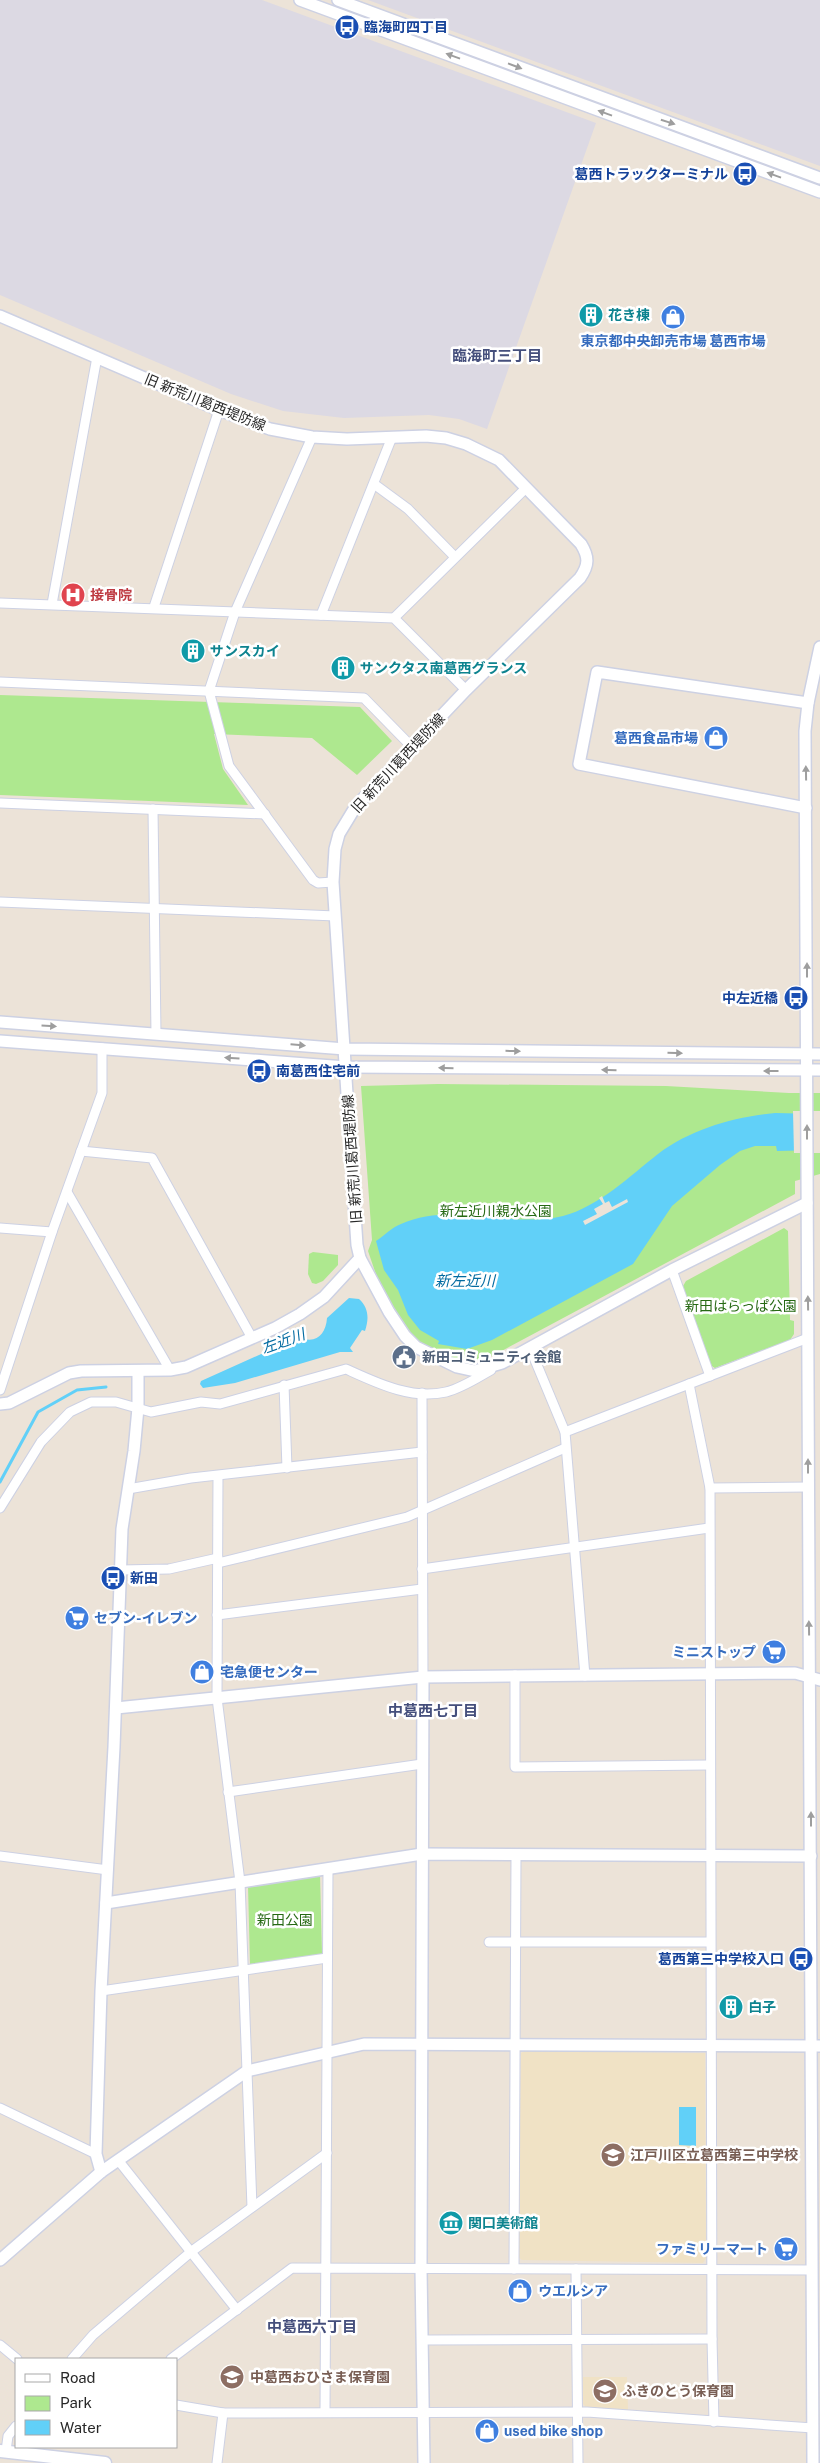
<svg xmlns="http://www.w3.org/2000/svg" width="820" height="2463" font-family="'Public Sans','Noto Sans JP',sans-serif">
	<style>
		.industrial { fill: #dcd9e3 }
		.education { fill: #f0e2c5 }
		.green { fill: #aee88f }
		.water { fill: #61d0f8 }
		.pier { fill: #ece3d8 }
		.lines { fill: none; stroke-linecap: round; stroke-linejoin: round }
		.stream { stroke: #61d0f8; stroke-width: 3 }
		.minor-casing { stroke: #cdd1e3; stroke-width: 11 }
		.tertiary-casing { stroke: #cdd1e3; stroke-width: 14 }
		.secondary-casing { stroke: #cdd1e3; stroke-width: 15 }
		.minor { stroke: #fff; stroke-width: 9 }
		.tertiary { stroke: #fff; stroke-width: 11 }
		.secondary { stroke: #fff; stroke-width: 12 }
		.oneway { fill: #9e9e9e }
		.labels { text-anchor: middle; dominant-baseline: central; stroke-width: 5; stroke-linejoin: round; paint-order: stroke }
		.transit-label { font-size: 14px; font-weight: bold; fill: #164399; stroke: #fff; text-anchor: start }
		.culture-label { font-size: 14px; font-weight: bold; fill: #0d838f; stroke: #fff; text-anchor: start }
		.shop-label { font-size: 14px; font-weight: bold; fill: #366cbe; stroke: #fff; text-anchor: start }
		.street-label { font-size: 14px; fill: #282828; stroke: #fff }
		.health-label { font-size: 14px; font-weight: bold; fill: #be3a42; stroke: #fff; text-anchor: start }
		.park-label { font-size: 14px; fill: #266913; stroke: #fff }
		.service-label { font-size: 14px; font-weight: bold; fill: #4e5e75; stroke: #fff; text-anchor: start }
		.education-label { font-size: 14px; font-weight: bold; fill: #785e54; stroke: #fff; text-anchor: start }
		.neighbourhood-label { font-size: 15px; font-weight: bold; fill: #454f7c; stroke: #fff }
		.water-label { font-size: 15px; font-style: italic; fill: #036ba1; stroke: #fff }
	</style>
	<rect width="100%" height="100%" fill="#ece3d8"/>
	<g class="industrial">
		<path d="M0 0H262L596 123 487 429 459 419 429 415 344 418 283 411 231 394 0 295Z"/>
		<path d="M368 0H820V166Z"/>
	</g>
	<g class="education">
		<path d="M525 2051 705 2053 706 2258 703 2263 522 2260 518 2257 521 2053Z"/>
		<path d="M583 2377H627L628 2410 587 2408 583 2404Z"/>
	</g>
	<g class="green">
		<path d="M0 695 360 707 392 741 357 775 312 738 214 734 223 769 248 805 0 795Z"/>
		<path d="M438 1084 666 1086 789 1093H820V1174L795 1181V1194L496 1354 471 1363 458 1362 418 1343 407 1334 381 1289 368 1251 372 1240 361 1086Z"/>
		<path d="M784 1228 788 1231 790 1320 794 1321V1334L790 1340 715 1368 710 1365 683 1286 686 1281Z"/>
		<path d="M313 1252 338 1255V1265L323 1281 316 1284 312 1283 308 1274 309 1254Z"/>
		<path d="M320 1875 322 1954 250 1964 248 1886Z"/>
	</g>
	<g class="water">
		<path d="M775 1113 820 1114V1150L777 1151 776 1146H755L740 1151 720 1165 672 1206 633 1264 492 1340 467 1349 438 1344 439 1341 420 1330 408 1315 398 1290 384 1270 376 1241C384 1236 392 1227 401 1224 453 1201 509 1229 563 1216 598 1207 630 1176 658 1154 691 1129 734 1117 775 1113Z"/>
		<path d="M349 1298 359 1299C369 1308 369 1319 365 1331L362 1330 350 1348 353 1352H340L235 1383 203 1388 200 1384 201 1381 299 1337C316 1345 326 1334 327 1318Z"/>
		<path d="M679 2107H696V2146L679 2145Z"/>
	</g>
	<g class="pier">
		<path d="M793 1111H820V1153H794Z"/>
		<path d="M602 1196 605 1203 609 1201 612 1207 627 1199 628 1202 585 1225 583 1221 597 1214 594 1209 603 1204 599 1198Z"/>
	</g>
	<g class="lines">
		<path class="stream" d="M0 1482 38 1412 77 1390 106 1387"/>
		<defs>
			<g id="minor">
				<path d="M312 437 235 612 209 691 229 766 313 880 318 883 333 882"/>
				<path d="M374 484 408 509 454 556"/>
				<path d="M0 603 394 618 466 690"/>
				<path d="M52 604 97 357"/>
				<path d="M154 607 219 410"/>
				<path d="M321 615 392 437"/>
				<path d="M394 618 526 488"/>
				<path d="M0 682 364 698 411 746"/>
				<path d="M0 803 265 814"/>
				<path d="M153 809 156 1034"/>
				<path d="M0 902 335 916"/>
				<path d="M81 1151 152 1158 252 1338"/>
				<path d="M67 1192 170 1370"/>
				<path d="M0 1228 52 1232"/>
				<path d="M672 1270 710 1376"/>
				<path d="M530 1348 565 1432 585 1676"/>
				<path d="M689 1384 710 1488 712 2339 714 2422"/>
				<path d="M284 1385 287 1468"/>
				<path d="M0 1390 52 1232 102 1093V1048"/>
				<path d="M422 1393 423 1677"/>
				<path d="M565 1432 808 1338"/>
				<path d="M218 1476 217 1698 240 1882 252 2207"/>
				<path d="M710 1488 808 1487"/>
				<path d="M128 1489 191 1478 422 1452"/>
				<path d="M0 1508 41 1442 70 1412 91 1402H116L151 1412 201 1402 220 1404 346 1369C377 1383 411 1400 446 1392 462 1388 477 1378 491 1370"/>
				<path d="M218 1563 407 1517 565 1448"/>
				<path d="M422 1569 709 1528"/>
				<path d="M121 1570 169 1569 218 1558"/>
				<path d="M217 1615 422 1589"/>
				<path d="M515 1675V1767L709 1765"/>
				<path d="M228 1792 422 1764"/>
				<path d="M0 1856 108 1870"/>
				<path d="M489 1942H710"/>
				<path d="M101 1991 327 1958"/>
				<path d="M0 2108 96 2154"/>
				<path d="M118 2160 237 2310"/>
				<path d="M514 2269 516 1856"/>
				<path d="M576 2269 578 2463"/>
				<path d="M423 2340 712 2339"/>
				<path d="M0 2345 17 2359"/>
				<path d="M72 2359 93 2335 192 2251 327 2153"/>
				<path d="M171 2359 292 2268 812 2270"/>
				<path d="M176 2405 223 2413 587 2412 813 2428"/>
				<path d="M325 2412 328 1869"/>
				<path d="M6 2451 8 2436 16 2426"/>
				<path d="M217 2463 223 2413"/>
			</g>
			<g id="tertiary">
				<path d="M300 0 820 192"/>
				<path d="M338 0 820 178"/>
				<path d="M0 316 219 410 270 429 312 437 347 439 426 436 446 438 466 444 499 460 581 544C589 557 589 565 580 578L466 690 356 806 339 834 335 849 333 882 357 1245 360 1258 389 1312 405 1336 416 1347 457 1367 475 1371 502 1363 672 1270 807 1203"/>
				<path d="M806 808 579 764 597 672 808 703"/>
				<path d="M0 1022 345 1049 820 1054"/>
				<path d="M0 1041 346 1067 820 1070"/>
				<path d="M0 1404 9 1403 69 1373 81 1371 170 1370 186 1367 275 1328 300 1314 324 1297 360 1258"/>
				<path d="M423 1677 421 2269 424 2463"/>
				<path d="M116 1708 423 1677 795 1673 820 1680"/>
				<path d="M106 1903 422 1854 811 1856"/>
				<path d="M101 2172 96 2154 101 1991 114 1747 122 1529 134 1451 138 1408V1371"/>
				<path d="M0 2260 101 2172 247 2071 364 2044 820 2046"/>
				<path d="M813 2463 805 731 808 703 820 647"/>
			</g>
			<path id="secondary" d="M0 2451 105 2463"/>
		</defs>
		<use href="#minor" class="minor-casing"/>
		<use href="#tertiary" class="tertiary-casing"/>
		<use href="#secondary" class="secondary-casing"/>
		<use href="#minor" class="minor"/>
		<use href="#tertiary" class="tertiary"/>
		<use href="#secondary" class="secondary"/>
	</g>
	<defs><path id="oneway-solid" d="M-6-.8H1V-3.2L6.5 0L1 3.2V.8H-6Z" transform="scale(1.25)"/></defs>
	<g class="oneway">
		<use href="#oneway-solid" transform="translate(453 56) rotate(-160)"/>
		<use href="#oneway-solid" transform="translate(515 66) rotate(21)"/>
		<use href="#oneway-solid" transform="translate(605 113) rotate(-160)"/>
		<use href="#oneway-solid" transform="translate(668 122) rotate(18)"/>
		<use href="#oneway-solid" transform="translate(774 175) rotate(-160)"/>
		<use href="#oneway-solid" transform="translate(806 773) rotate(-91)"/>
		<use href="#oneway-solid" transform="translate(807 970) rotate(-90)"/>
		<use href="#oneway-solid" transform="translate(49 1026) rotate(4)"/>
		<use href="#oneway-solid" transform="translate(298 1045) rotate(5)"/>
		<use href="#oneway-solid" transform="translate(513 1051) rotate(1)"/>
		<use href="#oneway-solid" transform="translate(675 1053) rotate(1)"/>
		<use href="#oneway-solid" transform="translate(232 1058) rotate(-176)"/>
		<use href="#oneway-solid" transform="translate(446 1068) rotate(-179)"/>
		<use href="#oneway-solid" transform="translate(609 1070) rotate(-179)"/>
		<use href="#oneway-solid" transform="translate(771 1071) rotate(-180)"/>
		<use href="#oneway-solid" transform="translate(807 1132) rotate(-90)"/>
		<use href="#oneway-solid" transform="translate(808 1303) rotate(-91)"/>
		<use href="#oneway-solid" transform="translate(808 1466) rotate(-90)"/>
		<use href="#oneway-solid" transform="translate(809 1628) rotate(-91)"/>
		<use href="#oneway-solid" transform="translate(811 1819) rotate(-90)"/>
	</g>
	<defs>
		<symbol id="bus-disc" viewBox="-11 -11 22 22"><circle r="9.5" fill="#1a4fb4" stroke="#fff"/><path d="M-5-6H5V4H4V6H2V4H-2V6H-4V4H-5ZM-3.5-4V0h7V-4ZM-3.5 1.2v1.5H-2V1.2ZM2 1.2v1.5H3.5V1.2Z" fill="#fff"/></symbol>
		<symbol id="building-disc" viewBox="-11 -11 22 22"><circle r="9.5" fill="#0f9aa8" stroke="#fff"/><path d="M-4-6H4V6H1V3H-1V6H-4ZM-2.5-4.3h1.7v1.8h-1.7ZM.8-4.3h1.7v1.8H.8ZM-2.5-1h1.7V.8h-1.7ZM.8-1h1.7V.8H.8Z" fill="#fff"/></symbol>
		<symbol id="shop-disc" viewBox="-11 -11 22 22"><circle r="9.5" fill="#3f7fe0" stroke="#fff"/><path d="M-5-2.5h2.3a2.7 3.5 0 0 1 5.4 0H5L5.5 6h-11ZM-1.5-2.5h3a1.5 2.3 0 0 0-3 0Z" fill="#fff"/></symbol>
		<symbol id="hospital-disc" viewBox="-11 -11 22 22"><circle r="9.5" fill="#e0444e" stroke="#fff"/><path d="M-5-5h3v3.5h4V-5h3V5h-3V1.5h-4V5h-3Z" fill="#fff"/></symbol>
		<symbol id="civic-disc" viewBox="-11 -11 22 22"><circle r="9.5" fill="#5c6f8a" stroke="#fff"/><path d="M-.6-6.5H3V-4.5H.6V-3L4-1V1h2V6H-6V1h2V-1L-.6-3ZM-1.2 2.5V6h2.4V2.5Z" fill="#fff"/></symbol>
		<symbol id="supermarket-disc" viewBox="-11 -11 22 22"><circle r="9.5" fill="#3f7fe0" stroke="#fff"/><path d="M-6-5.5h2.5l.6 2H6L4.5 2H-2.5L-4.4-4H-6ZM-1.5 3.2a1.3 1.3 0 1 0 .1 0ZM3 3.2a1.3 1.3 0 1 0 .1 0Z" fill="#fff"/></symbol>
		<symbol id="school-disc" viewBox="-11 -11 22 22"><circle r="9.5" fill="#8d6e63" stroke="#fff"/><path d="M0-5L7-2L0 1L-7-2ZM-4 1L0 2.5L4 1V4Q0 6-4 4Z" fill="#fff"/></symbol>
		<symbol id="museum-disc" viewBox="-11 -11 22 22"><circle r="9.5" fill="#0f9aa8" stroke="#fff"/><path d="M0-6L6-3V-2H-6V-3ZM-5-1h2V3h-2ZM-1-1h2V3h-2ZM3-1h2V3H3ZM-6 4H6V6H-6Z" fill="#fff"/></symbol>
	</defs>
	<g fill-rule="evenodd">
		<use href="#bus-disc" x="333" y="13" width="28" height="28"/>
		<use href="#bus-disc" x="731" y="160" width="28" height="28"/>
		<use href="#building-disc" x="577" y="301" width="28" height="28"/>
		<use href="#shop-disc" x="659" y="303" width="28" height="28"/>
		<use href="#hospital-disc" x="59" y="581" width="28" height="28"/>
		<use href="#building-disc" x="179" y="637" width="28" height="28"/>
		<use href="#building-disc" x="329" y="654" width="28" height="28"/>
		<use href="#shop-disc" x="702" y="724" width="28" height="28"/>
		<use href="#bus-disc" x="782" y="984" width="28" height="28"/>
		<use href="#bus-disc" x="245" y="1057" width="28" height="28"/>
		<use href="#civic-disc" x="390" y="1343" width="28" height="28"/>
		<use href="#bus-disc" x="99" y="1564" width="28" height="28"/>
		<use href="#supermarket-disc" x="63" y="1604" width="28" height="28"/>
		<use href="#supermarket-disc" x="760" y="1638" width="28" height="28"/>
		<use href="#shop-disc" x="188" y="1658" width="28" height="28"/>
		<use href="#bus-disc" x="787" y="1945" width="28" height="28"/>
		<use href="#building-disc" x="717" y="1993" width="28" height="28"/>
		<use href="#school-disc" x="599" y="2141" width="28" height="28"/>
		<use href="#museum-disc" x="437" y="2209" width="28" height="28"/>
		<use href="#supermarket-disc" x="772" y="2235" width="28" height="28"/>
		<use href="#shop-disc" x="506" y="2277" width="28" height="28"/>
		<use href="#school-disc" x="218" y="2363" width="28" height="28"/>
		<use href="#school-disc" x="591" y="2377" width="28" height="28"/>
		<use href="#shop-disc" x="473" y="2417" width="28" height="28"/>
	</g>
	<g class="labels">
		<g class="transit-label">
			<text x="364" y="27">臨海町四丁目</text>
			<text x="728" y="174" text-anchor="end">葛西トラックターミナル</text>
			<text x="778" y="998" text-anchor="end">中左近橋</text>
			<text x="276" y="1071">南葛西住宅前</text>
			<text x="130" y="1578">新田</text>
			<text x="784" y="1959" text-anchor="end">葛西第三中学校入口</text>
		</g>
		<g class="culture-label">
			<text x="608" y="315">花き棟</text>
			<text x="210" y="651">サンスカイ</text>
			<text x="360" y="668">サンクタス南葛西グランス</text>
			<text x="748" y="2007">白子</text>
			<text x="468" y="2223">関口美術館</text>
		</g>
		<g class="shop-label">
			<text x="673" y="341" text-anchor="middle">東京都中央卸売市場 葛西市場</text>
			<text x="698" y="738" text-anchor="end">葛西食品市場</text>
			<text x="94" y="1618">セブン-イレブン</text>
			<text x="756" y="1652" text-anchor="end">ミニストップ</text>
			<text x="220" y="1672">宅急便センター</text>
			<text x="768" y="2249" text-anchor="end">ファミリーマート</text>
			<text x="538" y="2291">ウエルシア</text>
			<text x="504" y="2431">used bike shop</text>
		</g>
		<g class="street-label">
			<text transform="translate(205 402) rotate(22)">旧 新荒川葛西堤防線</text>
			<text transform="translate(398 763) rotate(-47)">旧 新荒川葛西堤防線</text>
			<text transform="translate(352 1159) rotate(-94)">旧 新荒川葛西堤防線</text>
		</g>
		<g class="health-label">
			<text x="90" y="595">接骨院</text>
		</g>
		<g class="park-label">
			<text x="496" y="1211">新左近川親水公園</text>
			<text x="741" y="1306">新田はらっぱ公園</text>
			<text x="285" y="1920">新田公園</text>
		</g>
		<g class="service-label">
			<text x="422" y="1357">新田コミュニティ会館</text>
		</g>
		<g class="education-label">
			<text x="630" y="2155">江戸川区立葛西第三中学校</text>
			<text x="250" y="2377">中葛西おひさま保育園</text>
			<text x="622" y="2391">ふきのとう保育園</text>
		</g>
		<g class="neighbourhood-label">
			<text x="497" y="355">臨海町三丁目</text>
			<text x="433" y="1710">中葛西七丁目</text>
			<text x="312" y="2326">中葛西六丁目</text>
		</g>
		<g class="water-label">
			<text x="465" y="1280">新左近川</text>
			<text transform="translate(283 1341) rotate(-20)">左近川</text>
		</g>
	</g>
	<rect x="15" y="2358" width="162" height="90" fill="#ffffff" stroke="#a9a9a9"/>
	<rect x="25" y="2374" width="25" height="8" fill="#ffffff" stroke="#a9a9a9"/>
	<text x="60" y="2383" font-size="15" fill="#282828">Road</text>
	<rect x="25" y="2396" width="25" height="15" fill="#aee88f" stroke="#a9a9a9"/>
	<text x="60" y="2408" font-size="15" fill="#282828">Park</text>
	<rect x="25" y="2420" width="25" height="15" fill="#61d0f8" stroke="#a9a9a9"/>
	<text x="60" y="2433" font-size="15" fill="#282828">Water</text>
</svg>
